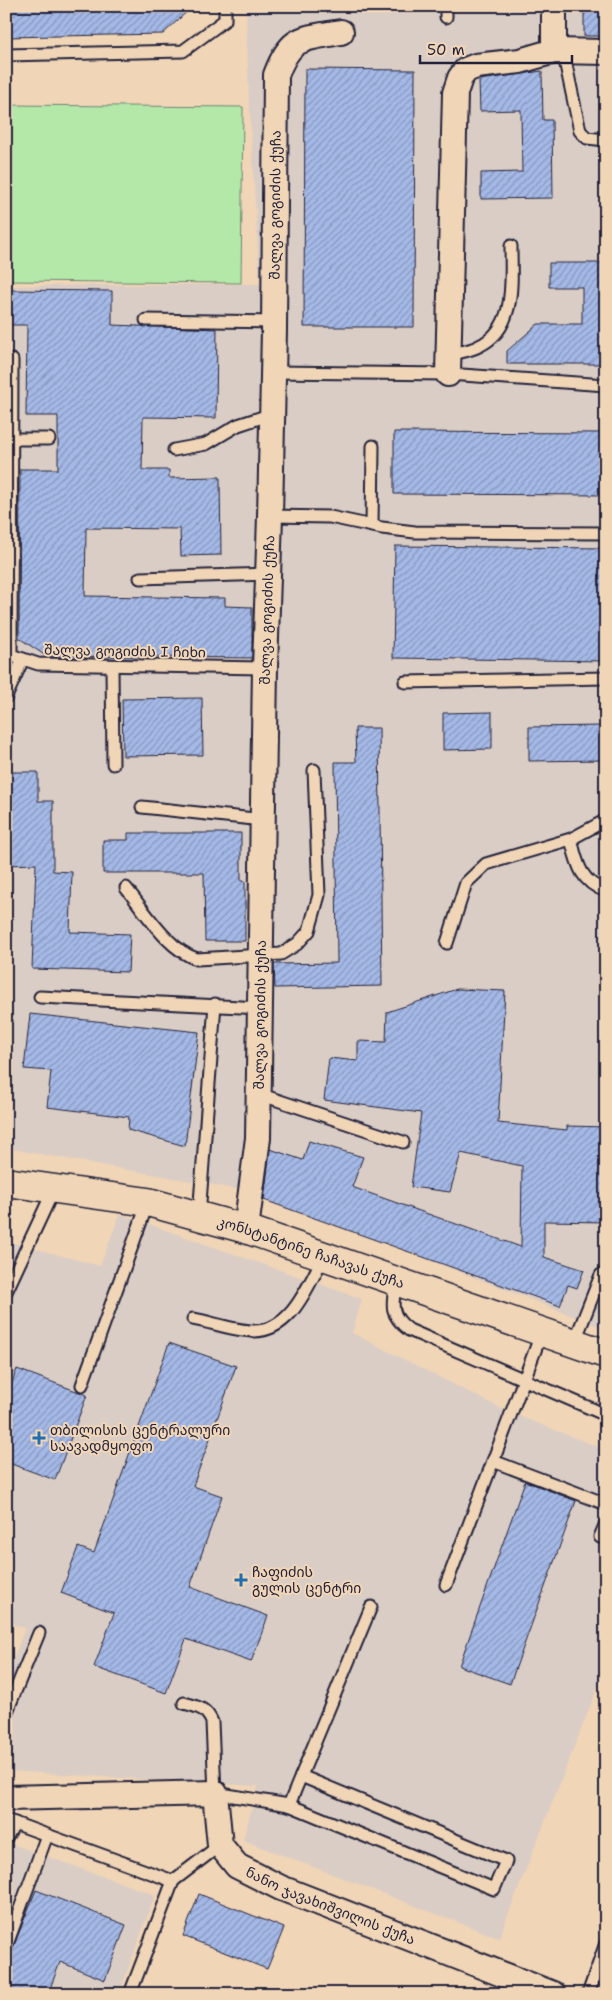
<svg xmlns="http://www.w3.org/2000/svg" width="612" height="2000" font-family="'Shantell Sans','Noto Sans Georgian',sans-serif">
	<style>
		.built { fill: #dacdc5 }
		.pitch { fill: #b4e8a9; stroke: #6b8572 }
		.building { fill: url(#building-hatch); stroke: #22223b }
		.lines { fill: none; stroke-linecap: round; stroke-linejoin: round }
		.lane-casing { stroke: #22223b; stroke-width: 15 }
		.street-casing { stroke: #22223b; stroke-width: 28 }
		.secondary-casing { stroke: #22223b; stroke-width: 31 }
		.lane { stroke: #f0d5b7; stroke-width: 11 }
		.street { stroke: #f0d5b7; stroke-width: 24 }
		.secondary { stroke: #f0d5b7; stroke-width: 28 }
		.poi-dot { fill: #1f6fb2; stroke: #f0d5b7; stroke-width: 2 }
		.labels { text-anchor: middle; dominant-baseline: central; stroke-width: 4; stroke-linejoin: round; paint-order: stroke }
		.street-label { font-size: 14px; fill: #22223b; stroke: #f0d5b7 }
		.poi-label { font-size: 14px; fill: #22223b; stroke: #f0d5b7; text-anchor: start }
	</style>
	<defs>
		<pattern id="building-hatch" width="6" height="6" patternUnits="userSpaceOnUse" patternTransform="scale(1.25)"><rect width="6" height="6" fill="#a5b9e7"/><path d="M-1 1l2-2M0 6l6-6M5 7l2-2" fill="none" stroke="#8696bc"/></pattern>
	</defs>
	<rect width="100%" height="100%" fill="#f0d5b7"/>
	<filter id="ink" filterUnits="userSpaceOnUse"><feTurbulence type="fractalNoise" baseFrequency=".02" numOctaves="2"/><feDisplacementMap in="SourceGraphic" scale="10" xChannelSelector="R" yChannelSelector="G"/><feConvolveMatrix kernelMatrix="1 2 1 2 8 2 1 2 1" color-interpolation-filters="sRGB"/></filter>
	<g filter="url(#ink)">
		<g class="built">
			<path d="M246 6H606V1329L258 1193 6 1148V286L260 284 249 100Z"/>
			<path d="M120 1214 362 1299 352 1333 506 1411 606 1450V1666L499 1938 243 1840 258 1786 6 1771V1678L25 1628 6 1622V1241L100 1266Z"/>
			<path d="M6 1842 155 1895 119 1994H6Z"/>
		</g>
		<path class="pitch" d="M6 105 243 107 241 283 6 281Z"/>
		<g class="building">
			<path d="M6 6H193L163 34 6 37Z"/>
			<rect x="584" y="6" width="22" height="30"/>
			<path d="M305 69 415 70 414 327H304Z"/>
			<path d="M542 71 543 120H552L553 198 481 199V173L522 172 521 110 480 111 479 80Z"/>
			<path d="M549 263H606V364H507V351L538 324H582V287H549Z"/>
			<path d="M6 290 112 291V325L217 329 216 418 143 417 142 470H169V478L220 477 221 555 181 556 180 529 86 528 85 596 225 598V606L252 607V658L46 656 19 638 20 469H58V416H26L27 325H6Z"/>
			<path d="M394 432 606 433V495L394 494Z"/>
			<path d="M395 546 606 548V661L393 658Z"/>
			<path d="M202 698 203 755 123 756 122 699Z"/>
			<path d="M492 712V749L443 750V713Z"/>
			<path d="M603 726 604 760 529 761V727Z"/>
			<path d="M355 728H379L382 986 275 988 274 964 337 963 335 762H356Z"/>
			<path d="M6 772H38V801H53V871L72 872 70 932 130 934 128 972 32 969 36 864 6 865Z"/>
			<path d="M128 833H241V881H245V941H205L204 873H103V840H128Z"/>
			<path d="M457 989 505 991 498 1123 567 1130V1126L606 1127V1222L544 1221V1257L584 1270 577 1288 568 1285 560 1306 264 1200 270 1149 303 1160 309 1141 363 1157 352 1187 521 1247 522 1166 461 1153 450 1192 411 1187 421 1113 324 1100 329 1058 358 1061V1041L386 1042 387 1012Z"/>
			<path d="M30 1014 199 1032 185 1146 128 1130 129 1117 47 1107 51 1071 24 1069Z"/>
			<path d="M169 1343 236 1366 193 1486 222 1496 190 1587 268 1616 251 1662 186 1639 166 1693 94 1667 114 1613 61 1593 78 1547 94 1553Z"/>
			<path d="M17 1369 87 1395 55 1480 6 1462V1398Z"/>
			<path d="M525 1481 576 1501 510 1684 459 1666Z"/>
			<path d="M36 1890 126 1925 105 1980 60 1962 48 1994H6V1965Z"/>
			<path d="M199 1894 284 1928 267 1969 183 1936Z"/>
		</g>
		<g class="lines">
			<defs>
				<g id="lane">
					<path d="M446 6V17"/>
					<path d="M563 51 580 131 587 138 606 140"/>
					<path d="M6 55 183 51 225 20V6"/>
					<path d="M146 320 274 322"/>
					<path d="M449 355C459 352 470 351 479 346 517 328 511 281 511 246"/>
					<path d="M12 360 11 655 38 664 265 668"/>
					<path d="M273 372 448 374 606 385"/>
					<path d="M12 439H49"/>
					<path d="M174 450 206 444 238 425 272 414"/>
					<path d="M270 516 330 517 382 528 415 532 606 533"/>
					<path d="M372 526 373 446"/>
					<path d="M140 578 268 574"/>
					<path d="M112 666 113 764"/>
					<path d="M405 682 606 678"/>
					<path d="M6 697 23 659"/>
					<path d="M142 807 263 820"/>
					<path d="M571 839C577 863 580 882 606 891"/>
					<path d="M126 888C145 911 168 950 197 959L281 954 297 944 309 931 319 895 314 770"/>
					<path d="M447 943 466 883 486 864 571 839 606 820"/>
					<path d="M40 997 261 1008"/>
					<path d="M259 1094 403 1142"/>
					<path d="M199 1216 215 1004"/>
					<path d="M396 1281C392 1304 389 1315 409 1330L606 1415"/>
					<path d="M6 1292 54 1189"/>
					<path d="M193 1319C211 1322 235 1331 254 1331 292 1331 308 1285 324 1256"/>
					<path d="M574 1343 601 1275 606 1273"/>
					<path d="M82 1385 148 1202"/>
					<path d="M493 1461 606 1504"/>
					<path d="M600 1537 606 1523"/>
					<path d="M446 1585 542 1332"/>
					<path d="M184 1703C198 1707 206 1708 212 1722L215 1793 289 1805 494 1889 506 1861 301 1776 371 1607"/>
					<path d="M6 1714 39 1633"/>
					<path d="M289 1805 301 1776"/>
					<path d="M6 1820 173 1881 220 1845"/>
					<path d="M6 1838 15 1823"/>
					<path d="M6 1947 47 1835"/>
					<path d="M130 1994 173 1881"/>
					<path d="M588 1994 606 1943"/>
				</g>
				<g id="street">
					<path d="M554 51V6"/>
					<path d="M448 374 455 93 460 78 466 70 476 66 520 61 554 51 606 52"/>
					<path id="s1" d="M246 1229 258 1138 265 668 270 516 274 330 276 75C291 35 302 39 341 32"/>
					<path id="s2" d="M6 1798 215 1793 220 1845 237 1866 281 1888 553 1994"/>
				</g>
				<g id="secondary">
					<path id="s3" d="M6 1182 148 1202 246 1229 606 1354"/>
				</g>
			</defs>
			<use href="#lane" class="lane-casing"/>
			<use href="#street" class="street-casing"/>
			<use href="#secondary" class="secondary-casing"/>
			<use href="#lane" class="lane"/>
			<use href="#street" class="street"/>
			<use href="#secondary" class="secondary"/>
		</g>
	</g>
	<g class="poi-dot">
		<path d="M36.5 1430.5h5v5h5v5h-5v5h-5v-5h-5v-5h5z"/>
		<path d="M238.5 1572.5h5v5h5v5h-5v5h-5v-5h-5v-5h5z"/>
	</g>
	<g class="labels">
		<g class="street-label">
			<text stroke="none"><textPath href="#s1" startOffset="1025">შალვა გოგიძის ქუჩა</textPath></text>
			<text stroke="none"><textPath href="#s1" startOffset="620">შალვა გოგიძის ქუჩა</textPath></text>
			<text transform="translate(125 651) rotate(1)">შალვა გოგიძის I ჩიხი</text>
			<text stroke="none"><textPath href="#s1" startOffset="215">შალვა გოგიძის ქუჩა</textPath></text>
			<text stroke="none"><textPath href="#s3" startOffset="314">კონსტანტინე ჩაჩავას ქუჩა</textPath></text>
			<text stroke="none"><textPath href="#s2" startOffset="390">ნანო ჯავახიშვილის ქუჩა</textPath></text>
		</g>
		<g class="poi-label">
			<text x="50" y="1430">თბილისის ცენტრალური<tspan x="50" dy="16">საავადმყოფო</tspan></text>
			<text x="252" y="1572">ჩაფიძის<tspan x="252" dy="16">გულის ცენტრი</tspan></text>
		</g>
	</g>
	<rect width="612" height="2000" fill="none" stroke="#f0d5b7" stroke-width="25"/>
	<rect x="12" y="12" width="587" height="1975" fill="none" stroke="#22223b" stroke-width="2" filter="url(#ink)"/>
	<path d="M420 55v8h152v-8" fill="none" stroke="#22223b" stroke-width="2.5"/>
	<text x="427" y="55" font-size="15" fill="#22223b" stroke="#f0d5b7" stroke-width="4" paint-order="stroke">50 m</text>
</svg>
